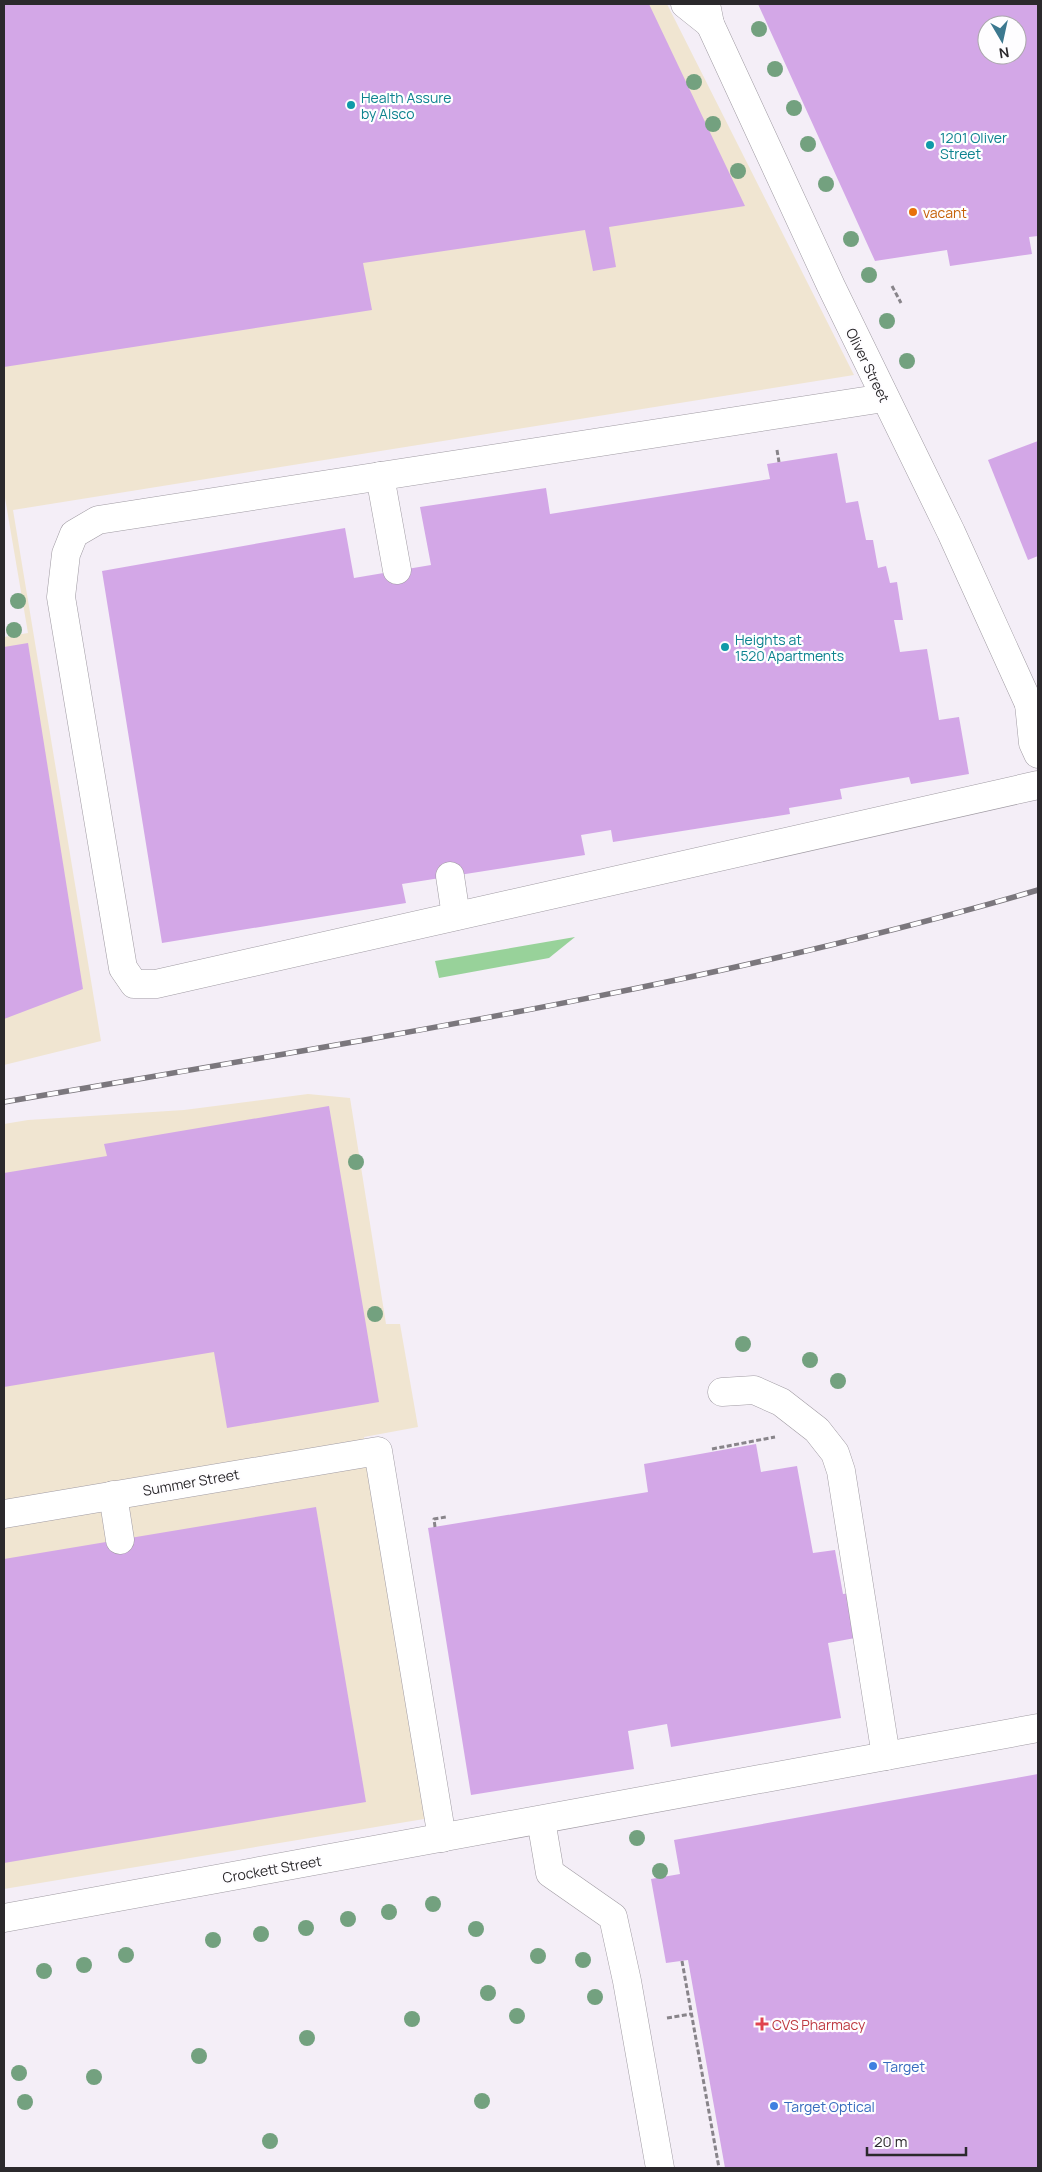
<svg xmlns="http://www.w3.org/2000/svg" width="1042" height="2172" font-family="Manrope,sans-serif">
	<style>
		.industrial { fill: #f0e5d1 }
		.green { fill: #98d29a }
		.building { fill: #d3a7e7; fill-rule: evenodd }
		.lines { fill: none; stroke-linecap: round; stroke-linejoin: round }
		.minor-casing { stroke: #a09ba3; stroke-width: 29 }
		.path { stroke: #88848a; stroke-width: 3; stroke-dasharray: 5 2.5; stroke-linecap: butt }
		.minor { stroke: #fff; stroke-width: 28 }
		.rail-casing { stroke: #7b777d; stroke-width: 5.5 }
		.rail { stroke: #fefdff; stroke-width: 4; stroke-dasharray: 11; stroke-linecap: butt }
		.tree { fill: #73a17f }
		.culture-dot { fill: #0f9aa8; stroke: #fefdff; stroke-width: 2 }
		.food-dot { fill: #e8710a; stroke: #fefdff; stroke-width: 2 }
		.health-dot { fill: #e0444e; stroke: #fefdff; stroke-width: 2 }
		.shop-dot { fill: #3f7fe0; stroke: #fefdff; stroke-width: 2 }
		.labels { text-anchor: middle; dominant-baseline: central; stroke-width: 4.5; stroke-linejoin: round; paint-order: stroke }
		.culture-label { font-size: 14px; fill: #0d838f; stroke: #fefdff; text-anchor: start }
		.food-label { font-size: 14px; fill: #c56008; stroke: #fefdff; text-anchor: start }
		.street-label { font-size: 14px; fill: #2b292c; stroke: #fefdff }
		.health-label { font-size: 14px; fill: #be3a42; stroke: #fefdff; text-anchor: start }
		.shop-label { font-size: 14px; fill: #366cbe; stroke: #fefdff; text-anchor: start }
	</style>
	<rect width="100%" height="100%" fill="#f4eef7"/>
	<g class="industrial">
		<path d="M4 4H667L854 375 13 510 101 1041 4 1065V637L28 633 4 492Z"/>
		<path d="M308 1094 350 1098 386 1324H400L418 1427 364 1437 430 1818 4 1889V1124L28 1120 184 1110Z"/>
	</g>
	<path class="green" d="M575 937 549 958 439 978 435 961Z"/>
	<g class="building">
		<path d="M4 4H649L745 206 609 227 616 267 593 271 585 230 363 263 372 310 4 367Z"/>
		<path d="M758 4H1038V236L1029 237 1032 254 950 266 947 250 875 261ZM987 25H1017V55H987Z"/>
		<path d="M1038 441V556L1028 560 988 460Z"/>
		<path d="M837 453 846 503 858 501 866 540H873L878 568 886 566 890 583 897 582 903 620H894L900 652 927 649 939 720 959 717 969 774 911 784 909 777 840 789 842 799 789 808 790 814 613 842 611 830 581 835 585 855 402 884 406 903 162 943 102 571 345 528 354 578 431 565 420 507 546 488 550 514 770 479 767 464Z"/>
		<path d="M28 643 83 989 4 1019V647Z"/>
		<path d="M329 1106 379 1402 227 1428 214 1352 4 1387V1173L107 1156 104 1144Z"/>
		<path d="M756 1444 761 1472 797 1466 813 1553 835 1550 843 1594 858 1592 866 1636 828 1643 841 1718 671 1747 667 1724 628 1731 634 1769 471 1795 428 1528 648 1492 644 1464Z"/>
		<path d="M316 1507 366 1802 4 1863V1559Z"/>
		<path d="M1038 1774V2168H725L688 1960 666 1963 651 1879 680 1874 674 1840Z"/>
	</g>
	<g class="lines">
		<defs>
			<g id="minor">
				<path d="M685 4 710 24"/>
				<path d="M706 4 710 24 831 286 951 532 1029 704 1038 717"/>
				<path d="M884 398 98 520 74 534 66 554 61 597 123 968 134 984H156L1038 785"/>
				<path d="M380 476 397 570"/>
				<path d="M1029 704 1033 743 1038 754"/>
				<path d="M450 876 456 916"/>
				<path d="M722 1392 754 1390 781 1402 817 1430 835 1453 841 1471 886 1756"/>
				<path d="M113 1495 120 1540"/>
				<path d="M4 1514 378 1451 442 1838"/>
				<path d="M541 1820 550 1873 613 1917 627 1981 660 2168"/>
				<path d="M4 1918 1038 1728"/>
			</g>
		</defs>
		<use href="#minor" class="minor-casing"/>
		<g class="path">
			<path d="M892 286 901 303"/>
			<path d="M777 450 779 462"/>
			<path d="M712 1449 775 1437"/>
			<path d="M435 1527 434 1519 446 1517"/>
			<path d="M682 1961 719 2168"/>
			<path d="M667 2018 691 2014"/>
		</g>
		<use href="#minor" class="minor"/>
		<defs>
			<path id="rail" d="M4 1102C350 1042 700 989 1038 890"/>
		</defs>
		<use href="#rail" class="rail-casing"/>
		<use href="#rail" class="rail"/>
	</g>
	<g class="tree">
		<circle cx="759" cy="29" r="8"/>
		<circle cx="775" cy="69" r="8"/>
		<circle cx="694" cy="82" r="8"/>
		<circle cx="794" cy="108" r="8"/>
		<circle cx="713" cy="124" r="8"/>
		<circle cx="808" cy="144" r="8"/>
		<circle cx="738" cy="171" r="8"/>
		<circle cx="826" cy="184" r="8"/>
		<circle cx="851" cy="239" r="8"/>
		<circle cx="869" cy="275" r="8"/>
		<circle cx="887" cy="321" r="8"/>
		<circle cx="907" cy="361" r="8"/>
		<circle cx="18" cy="601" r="8"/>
		<circle cx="14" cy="630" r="8"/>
		<circle cx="356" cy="1162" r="8"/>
		<circle cx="375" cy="1314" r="8"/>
		<circle cx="743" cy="1344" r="8"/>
		<circle cx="810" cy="1360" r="8"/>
		<circle cx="838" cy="1381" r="8"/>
		<circle cx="637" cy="1838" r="8"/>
		<circle cx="660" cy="1871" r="8"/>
		<circle cx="433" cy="1904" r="8"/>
		<circle cx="389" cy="1912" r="8"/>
		<circle cx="348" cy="1919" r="8"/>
		<circle cx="306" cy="1928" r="8"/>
		<circle cx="476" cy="1929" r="8"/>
		<circle cx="261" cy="1934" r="8"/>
		<circle cx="213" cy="1940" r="8"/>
		<circle cx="126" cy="1955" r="8"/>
		<circle cx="538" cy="1956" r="8"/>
		<circle cx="583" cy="1960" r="8"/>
		<circle cx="84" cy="1965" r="8"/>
		<circle cx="44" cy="1971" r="8"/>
		<circle cx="488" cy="1993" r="8"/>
		<circle cx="595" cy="1997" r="8"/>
		<circle cx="517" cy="2016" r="8"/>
		<circle cx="412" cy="2019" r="8"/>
		<circle cx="307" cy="2038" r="8"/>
		<circle cx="199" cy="2056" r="8"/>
		<circle cx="19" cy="2073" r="8"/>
		<circle cx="94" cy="2077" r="8"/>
		<circle cx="482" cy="2101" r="8"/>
		<circle cx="25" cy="2102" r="8"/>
		<circle cx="270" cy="2141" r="8"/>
	</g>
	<g class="culture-dot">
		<circle cx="351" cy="105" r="5"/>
		<circle cx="930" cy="145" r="5"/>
		<circle cx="725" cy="647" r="5"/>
	</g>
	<circle class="food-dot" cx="913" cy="212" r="5"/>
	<path class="health-dot" d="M759.5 2016.5h5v5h5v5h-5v5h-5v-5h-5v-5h5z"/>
	<g class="shop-dot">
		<circle cx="873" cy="2066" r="5"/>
		<circle cx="774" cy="2106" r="5"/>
	</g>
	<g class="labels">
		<g class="culture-label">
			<text x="361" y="97">Health Assure<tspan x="361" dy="16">by Alsco</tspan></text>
			<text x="940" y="137">1201 Oliver<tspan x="940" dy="16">Street</tspan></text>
			<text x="735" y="639">Heights at<tspan x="735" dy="16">1520 Apartments</tspan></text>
		</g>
		<g class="food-label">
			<text x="923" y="212">vacant</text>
		</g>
		<g class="street-label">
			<text transform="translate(868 365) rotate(64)">Oliver Street</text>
			<text transform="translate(191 1482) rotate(-10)">Summer Street</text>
			<text transform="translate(272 1869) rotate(-10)">Crockett Street</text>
		</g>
		<g class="health-label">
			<text x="772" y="2024">CVS Pharmacy</text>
		</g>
		<g class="shop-label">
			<text x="883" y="2066">Target</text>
			<text x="784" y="2106">Target Optical</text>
		</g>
	</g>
	<rect width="1042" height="2172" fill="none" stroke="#2b292c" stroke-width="10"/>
	<g transform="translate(1002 40) rotate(171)"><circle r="24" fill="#fefdff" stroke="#aaa8ab"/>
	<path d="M0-4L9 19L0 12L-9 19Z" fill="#3c788f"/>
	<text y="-8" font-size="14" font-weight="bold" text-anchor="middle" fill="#2b292c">N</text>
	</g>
	<path d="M867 2147v8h99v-8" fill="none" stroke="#2b292c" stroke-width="2.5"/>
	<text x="874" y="2147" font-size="15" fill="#2b292c" stroke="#fefdff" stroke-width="4" paint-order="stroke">20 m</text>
</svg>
